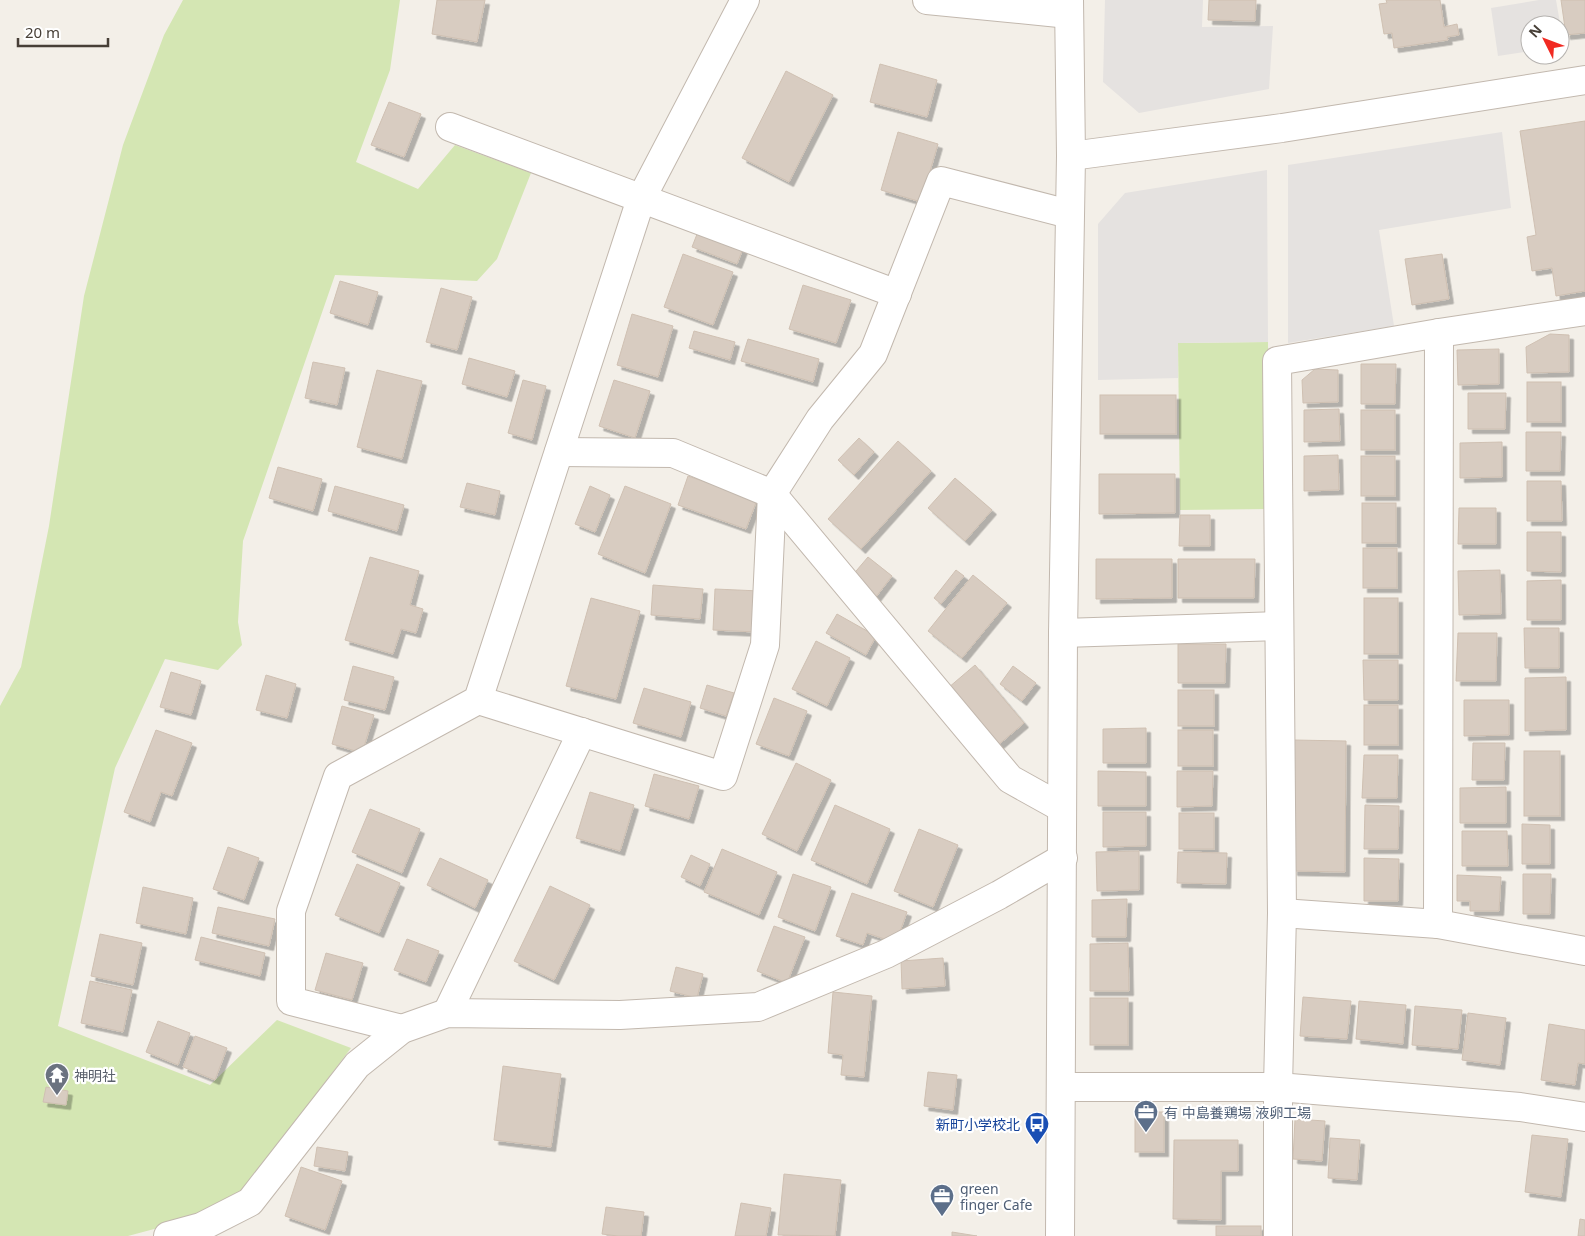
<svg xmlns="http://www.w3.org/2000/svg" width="1585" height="1236" font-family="'Noto Sans','Noto Sans JP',sans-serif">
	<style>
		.green { fill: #d4e6b3 }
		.parking { fill: #e5e2e0 }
		.building { fill: #d8ccc1; stroke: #cfc0b2; filter: url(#shadow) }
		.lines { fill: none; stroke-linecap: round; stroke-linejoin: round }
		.minor-casing { stroke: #c2b8ae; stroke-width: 30 }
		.minor { stroke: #fff; stroke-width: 28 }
		.labels { text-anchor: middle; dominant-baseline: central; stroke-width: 4.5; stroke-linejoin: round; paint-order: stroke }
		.worship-label { font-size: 14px; fill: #5b616d; stroke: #fff; text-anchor: start }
		.service-label { font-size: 14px; fill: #4e5e75; stroke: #fff; text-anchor: start }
		.transit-label { font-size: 14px; fill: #164399; stroke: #fff; text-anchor: end }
	</style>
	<defs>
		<filter id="shadow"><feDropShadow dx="4.5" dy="4.5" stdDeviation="0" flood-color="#0004"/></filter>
	</defs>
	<rect width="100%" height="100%" fill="#f3efe8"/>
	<g class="green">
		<path d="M183 0H400L390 70 356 162 418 189 455 145 531 173 497 259 477 281 335 275 243 541 238 622 242 645 218 670 165 659 115 768 58 1026 210 1085 277 1020 351 1048 242 1192 184 1221 128 1236H0V706L21 667 49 526 84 296 123 145 164 35Z"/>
		<path d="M1268 342 1269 509 1180 510 1178 343Z"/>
	</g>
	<g class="parking">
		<path d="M1105 0H1203L1202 27 1273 26 1269 89 1139 113 1103 82Z"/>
		<path d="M1539 0H1556L1564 46H1560V25H1530V51L1498 56 1491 8Z"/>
		<path d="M1502 132 1511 208 1379 230 1394 326 1288 343V165Z"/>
		<path d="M1267 170 1268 342 1178 343V378L1098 380V224L1125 193Z"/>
	</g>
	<g class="building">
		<path d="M437 0H485L477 42 432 34Z"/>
		<path d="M1209 0H1256L1255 21 1208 20Z"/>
		<path d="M1386 0H1440L1444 27 1457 24 1459 35 1447 37 1448 40 1394 48 1392 33 1384 34 1379 4 1387 3Z"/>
		<path d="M1561 0H1585V33L1566 35Z"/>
		<path d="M880 64 937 80 927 117 870 102Z"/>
		<path d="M786 71 833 95 789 182 742 158Z"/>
		<path d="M389 102 421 114 404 157 371 145Z"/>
		<path d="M1585 121V291L1556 296 1552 268 1532 271 1527 237 1536 235 1520 131Z"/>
		<path d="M898 132 938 144 921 202 881 190Z"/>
		<path d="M699 229 744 246 737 264 692 247Z"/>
		<path d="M683 254 733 272 713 325 664 307Z"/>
		<path d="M1442 254 1449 299 1412 305 1405 259Z"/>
		<path d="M340 281 378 292 368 325 330 313Z"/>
		<path d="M803 285 851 300 836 343 789 329Z"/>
		<path d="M441 288 472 297 457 350 426 342Z"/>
		<path d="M632 314 673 326 658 377 617 365Z"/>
		<path d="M694 331 735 342 730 360 689 348Z"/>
		<path d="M1550 334 1569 335V372L1527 373 1526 347Z"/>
		<path d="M748 339 819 359 813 382 741 361Z"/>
		<path d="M1499 349V384L1458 385 1457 350Z"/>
		<path d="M469 358 515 371 507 397 462 384Z"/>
		<path d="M313 362 345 368 337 405 305 398Z"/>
		<path d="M1361 364H1396L1395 404H1361Z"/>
		<path d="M1315 369 1338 370V402L1303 403 1302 380Z"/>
		<path d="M377 370 422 381 402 459 357 447Z"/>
		<path d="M523 380 546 386 532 440 508 433Z"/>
		<path d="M614 380 650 391 635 438 599 426Z"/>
		<rect x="1527" y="382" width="34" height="40"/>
		<path d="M1468 393H1506L1505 429H1468Z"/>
		<rect x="1100" y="395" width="76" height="39"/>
		<path d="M1339 409 1340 441 1304 442V410Z"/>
		<rect x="1361" y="410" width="34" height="40"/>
		<path d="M1526 432H1561L1560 471H1526Z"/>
		<path d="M859 438 874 452 854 475 838 460Z"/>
		<path d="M898 441 931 471 861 549 828 519Z"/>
		<path d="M1502 442V477L1460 478V443Z"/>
		<path d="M1338 455 1339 490 1304 491V456Z"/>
		<rect x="1361" y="456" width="34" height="40"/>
		<path d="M278 467 322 479 313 511 269 498Z"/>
		<path d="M1099 474H1175V513L1099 514Z"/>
		<path d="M688 476 757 500 746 529 678 505Z"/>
		<path d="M955 478 992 510 965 541 928 508Z"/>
		<path d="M1527 481H1561L1562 521H1527Z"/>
		<path d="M467 483 500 491 495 515 460 507Z"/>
		<path d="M335 486 404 505 397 531 328 511Z"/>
		<path d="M590 486 610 495 595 532 575 524Z"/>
		<path d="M625 486 671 504 645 573 598 554Z"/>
		<rect x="1362" y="503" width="34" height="40"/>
		<path d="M1459 508H1496V544H1458Z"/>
		<path d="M1180 515H1210V546H1179Z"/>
		<path d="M1527 532H1561V572L1527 571Z"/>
		<rect x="1363" y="548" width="34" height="40"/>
		<path d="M370 557 419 571 410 605 423 609 416 633 401 629 393 654 345 640Z"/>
		<path d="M868 557 892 576 876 597 851 577Z"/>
		<path d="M1096 559H1172V598L1096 599Z"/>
		<path d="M1178 559H1255L1254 598H1178Z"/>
		<path d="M956 570 964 576 941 604 934 598Z"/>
		<path d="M1500 570 1501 614 1459 615 1458 571Z"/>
		<path d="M973 575 1007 603 962 658 928 631Z"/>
		<path d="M1561 580V620H1527V581Z"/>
		<path d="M653 585 703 589 700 619 651 615Z"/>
		<path d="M715 589 760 591 757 632 713 630Z"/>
		<path d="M591 598 640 611 616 699 566 686Z"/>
		<rect x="1364" y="598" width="34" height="56"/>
		<path d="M837 614 876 636 866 655 826 633Z"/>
		<path d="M1524 628H1559V668H1525Z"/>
		<path d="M1458 633H1497L1496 681H1456Z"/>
		<path d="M816 641 850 658 827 706 792 689Z"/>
		<path d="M1178 644H1226L1225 683H1178Z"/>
		<path d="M1363 660H1398V700H1364Z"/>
		<path d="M975 665 1024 723 997 746 948 688Z"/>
		<path d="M353 666 394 677 385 710 344 700Z"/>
		<path d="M1013 666 1036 683 1022 701 1000 684Z"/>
		<path d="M171 672 201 681 191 715 160 707Z"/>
		<path d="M266 675 296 684 287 718 256 710Z"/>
		<path d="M1566 677V730L1525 731V678Z"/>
		<path d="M707 685 734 693 726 716 700 708Z"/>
		<path d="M644 688 691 702 681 737 633 723Z"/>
		<rect x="1178" y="690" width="36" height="36"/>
		<path d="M774 698 807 711 789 756 756 744Z"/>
		<path d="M1464 700H1509V735L1464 736Z"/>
		<rect x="1364" y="705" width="34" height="40"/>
		<path d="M342 706 374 715 362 753 332 744Z"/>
		<path d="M1146 728V763H1103V729Z"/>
		<path d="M156 730 192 743 172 796 161 792 150 822 124 812Z"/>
		<rect x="1178" y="730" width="35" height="36"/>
		<path d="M1294 740 1346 741 1345 872 1293 871Z"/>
		<path d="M1473 743H1505L1504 780H1472Z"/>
		<rect x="1524" y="751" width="36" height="65"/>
		<path d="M1364 755H1398L1397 798H1362Z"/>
		<path d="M796 763 831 780 797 851 762 834Z"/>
		<path d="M1098 771 1146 772V806H1098Z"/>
		<path d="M1177 771H1213L1212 806 1177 807Z"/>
		<path d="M654 774 699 786 689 819 645 806Z"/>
		<path d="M1506 787V823H1460V788Z"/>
		<path d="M590 792 634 805 620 851 576 838Z"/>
		<path d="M835 805 890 829 867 884 811 860Z"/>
		<path d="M1365 805 1399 806 1398 849H1364Z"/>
		<path d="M370 809 420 829 402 873 352 852Z"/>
		<path d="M1103 812H1146V846L1103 847Z"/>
		<rect x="1179" y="813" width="35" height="36"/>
		<path d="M1522 824 1550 825V864H1522Z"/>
		<path d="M919 829 958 845 933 907 894 891Z"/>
		<path d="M1462 831H1507L1508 866H1462Z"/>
		<path d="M228 847 259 858 244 900 213 889Z"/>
		<path d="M722 849 777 872 759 915 704 892Z"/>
		<path d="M1139 851V890L1097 891 1096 852Z"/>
		<path d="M1178 852 1227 853 1226 884 1177 883Z"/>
		<path d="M691 855 710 864 700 886 681 877Z"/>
		<path d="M440 858 488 880 475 908 427 885Z"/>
		<path d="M1364 858 1399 859 1398 901H1364Z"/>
		<path d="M357 864 400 883 379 933 335 915Z"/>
		<path d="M793 874 831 887 815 931 778 917Z"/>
		<path d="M1523 874H1551L1550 914H1523Z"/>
		<path d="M1457 875 1501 877 1499 911H1470V901H1457Z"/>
		<path d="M550 886 590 905 554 980 514 961Z"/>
		<path d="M143 887 193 898 186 934 136 923Z"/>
		<path d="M852 893 907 912 896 943 867 933 863 945 836 936Z"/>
		<path d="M1127 899 1126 937H1092V900Z"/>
		<path d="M218 907 275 919 269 946 212 933Z"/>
		<path d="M774 926 805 937 787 983 757 971Z"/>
		<path d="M100 934 142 943 133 985 91 976Z"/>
		<path d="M201 937 265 953 260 976 195 960Z"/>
		<path d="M407 939 439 951 426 982 394 970Z"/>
		<path d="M1128 943 1129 991H1090V944Z"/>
		<path d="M326 953 363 963 352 1000 315 990Z"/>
		<path d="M943 958 945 986 902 989 901 961Z"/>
		<path d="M676 967 703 974 697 998 670 991Z"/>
		<path d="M90 981 132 990 123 1032 81 1023Z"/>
		<path d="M833 992 872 996 864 1077 841 1075 843 1055 828 1053Z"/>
		<path d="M1303 997 1351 1001 1347 1039 1300 1036Z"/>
		<rect x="1090" y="998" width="38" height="47"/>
		<path d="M1359 1001 1406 1005 1403 1044 1356 1039Z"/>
		<path d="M1415 1006 1462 1010 1458 1049 1412 1045Z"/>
		<path d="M1468 1013 1506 1018 1500 1065 1462 1060Z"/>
		<path d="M158 1021 190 1033 178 1065 146 1052Z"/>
		<path d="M1549 1024 1585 1030V1064L1578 1063 1575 1085 1541 1080Z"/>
		<path d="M195 1036 227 1048 215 1080 183 1067Z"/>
		<path d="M503 1066 561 1074 551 1147 494 1140Z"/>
		<path d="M928 1072 957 1075 953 1110 924 1106Z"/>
		<path d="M46 1087 68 1091 66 1105 43 1102Z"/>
		<rect x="1135" y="1112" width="29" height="40"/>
		<path d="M1295 1119 1325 1121 1322 1161 1293 1159Z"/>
		<path d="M1532 1135 1568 1139 1561 1197 1525 1192Z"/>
		<path d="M1330 1138 1360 1140 1357 1180 1328 1178Z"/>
		<path d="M1174 1140H1238V1171H1221V1220L1173 1219Z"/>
		<path d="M317 1147 348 1152 345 1171 314 1166Z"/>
		<path d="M301 1167 342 1181 325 1230 285 1216Z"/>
		<path d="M784 1174 841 1180 835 1236 778 1235Z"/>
		<path d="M741 1203 771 1208 766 1236H735Z"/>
		<path d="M606 1207 644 1212 641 1236H618L602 1234Z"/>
		<path d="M1580 1219 1585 1220V1236H1578Z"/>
		<rect x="1216" y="1226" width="45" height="10"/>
		<path d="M952 1232 977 1236H952Z"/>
	</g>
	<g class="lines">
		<defs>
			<g id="minor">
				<path d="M927 0 1069 14"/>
				<path d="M450 127 897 294"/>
				<path d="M1071 156 1282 128 1585 80"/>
				<path d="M559 452 673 453 772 494 1010 779 1062 808"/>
				<path d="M1063 633 1279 626"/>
				<path d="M478 700 723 776 765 645 772 494 820 419 873 354 941 181 1069 214"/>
				<path d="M1282 913 1438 924 1585 951"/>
				<path d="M1438 924 1439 333"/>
				<path d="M447 1013 582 732"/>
				<path d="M402 1029 291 1001V911L338 776 478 700 641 199 745 0"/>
				<path d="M1062 1087H1278L1520 1107 1585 1117"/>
				<path d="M168 1236 201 1227 250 1202 357 1065 402 1029 447 1013 620 1015 758 1007 886 954 999 895 1063 858"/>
				<path d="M1060 1236 1063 633 1071 156 1069 0"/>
				<path d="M1278 1236V1087L1282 913 1277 361 1439 333 1585 311"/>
			</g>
		</defs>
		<use href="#minor" class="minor-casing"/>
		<use href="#minor" class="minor"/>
	</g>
	<defs>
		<symbol id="temple-pin" viewBox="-11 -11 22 30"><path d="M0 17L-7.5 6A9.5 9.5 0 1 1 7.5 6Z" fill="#6b7280" stroke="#fff"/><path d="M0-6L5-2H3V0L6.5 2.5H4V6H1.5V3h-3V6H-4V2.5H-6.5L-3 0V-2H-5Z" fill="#fff"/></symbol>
		<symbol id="office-pin" viewBox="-11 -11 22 30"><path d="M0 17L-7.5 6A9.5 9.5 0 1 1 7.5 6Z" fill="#5c6f8a" stroke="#fff"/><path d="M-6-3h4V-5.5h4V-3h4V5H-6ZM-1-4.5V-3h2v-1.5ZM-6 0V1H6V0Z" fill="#fff"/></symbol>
		<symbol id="bus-pin" viewBox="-11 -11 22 30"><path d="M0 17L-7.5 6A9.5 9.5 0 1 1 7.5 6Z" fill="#1a4fb4" stroke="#fff"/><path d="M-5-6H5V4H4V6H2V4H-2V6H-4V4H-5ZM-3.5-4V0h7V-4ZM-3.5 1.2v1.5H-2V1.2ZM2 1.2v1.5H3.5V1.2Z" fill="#fff"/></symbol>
	</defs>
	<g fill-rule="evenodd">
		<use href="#temple-pin" x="43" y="1061" width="28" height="38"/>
		<use href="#office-pin" x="1132" y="1098" width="28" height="38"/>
		<use href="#bus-pin" x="1023" y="1110" width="28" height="38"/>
		<use href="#office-pin" x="928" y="1182" width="28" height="38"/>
	</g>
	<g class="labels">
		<g class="worship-label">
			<text x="74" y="1075">神明社</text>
		</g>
		<g class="service-label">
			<text x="1164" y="1112">有 中島養鶏場 液卵工場</text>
			<text x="960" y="1188">green<tspan x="960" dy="16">finger Cafe</tspan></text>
		</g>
		<g class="transit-label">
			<text x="1020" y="1124">新町小学校北</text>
		</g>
	</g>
	<g transform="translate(1545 40) rotate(312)"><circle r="24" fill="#ffffff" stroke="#b5b2af"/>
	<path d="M0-4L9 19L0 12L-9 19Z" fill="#f12a22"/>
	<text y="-8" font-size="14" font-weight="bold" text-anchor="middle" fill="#473f37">N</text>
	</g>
	<path d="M18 38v8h90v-8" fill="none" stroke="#473f37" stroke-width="2.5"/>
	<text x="25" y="38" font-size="15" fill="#473f37" stroke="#ffffff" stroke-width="4" paint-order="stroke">20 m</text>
</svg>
